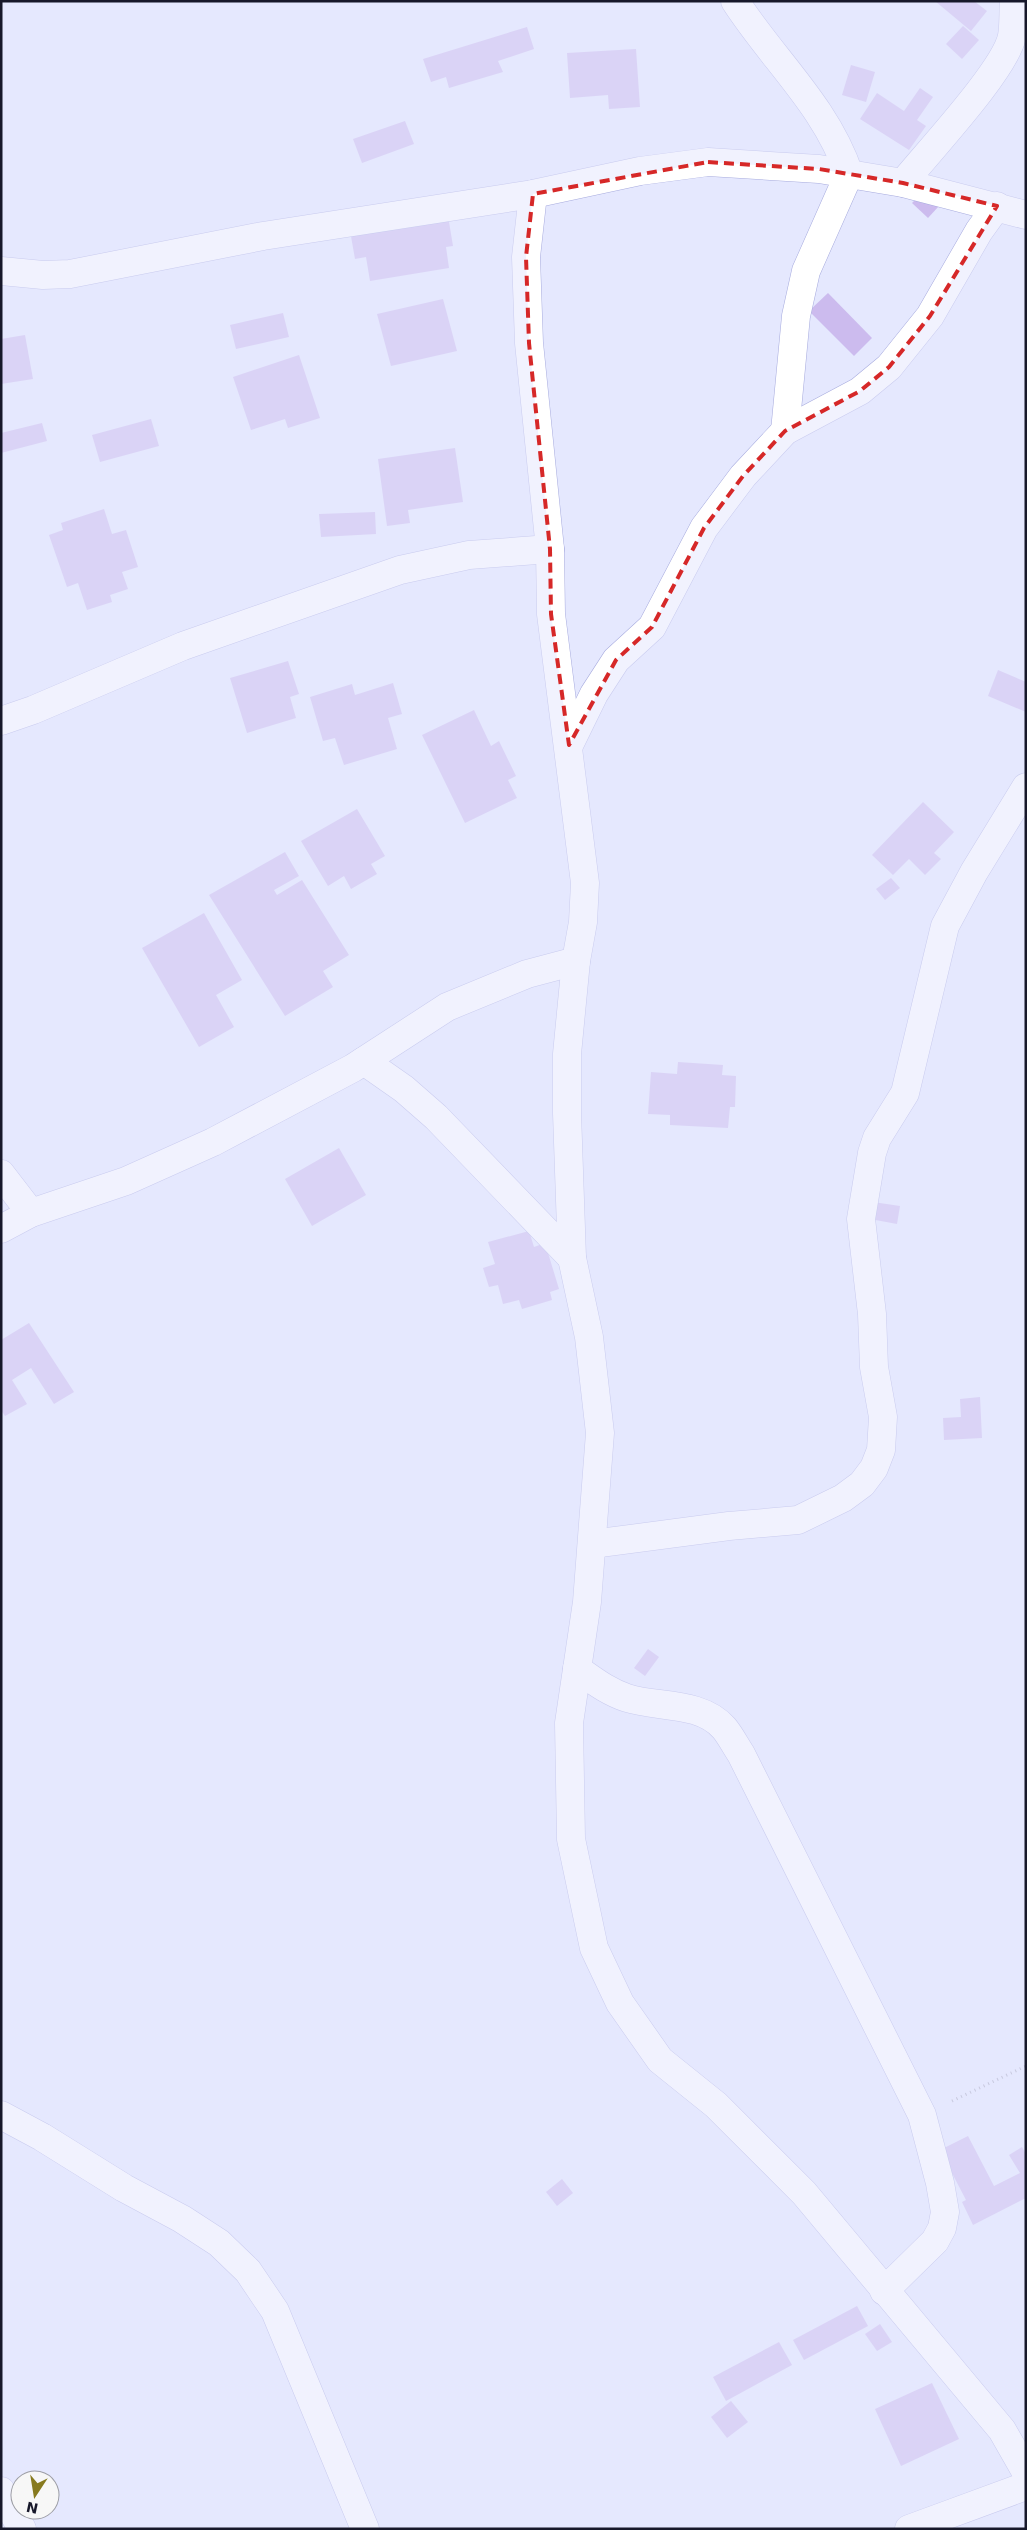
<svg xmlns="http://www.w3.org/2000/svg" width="1027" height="2530" font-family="'DejaVu Sans',sans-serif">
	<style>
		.building { fill: #cbe }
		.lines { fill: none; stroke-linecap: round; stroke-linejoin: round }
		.minor-casing { stroke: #a7abde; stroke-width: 29 }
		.tertiary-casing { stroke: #a7abde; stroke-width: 29 }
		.path { stroke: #a2a4b9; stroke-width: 3; stroke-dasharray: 1 4; stroke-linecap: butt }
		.minor { stroke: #fff; stroke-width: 28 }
		.tertiary { stroke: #fff; stroke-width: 28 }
		.marked { fill: none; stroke: #d62828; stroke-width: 4; stroke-dasharray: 10 6; stroke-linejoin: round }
	</style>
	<rect width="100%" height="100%" fill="#e5e8fe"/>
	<g class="building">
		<path d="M935 1H974L987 11 971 31Z"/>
		<path d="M963 26 979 40 962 59 946 44Z"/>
		<path d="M527 27 534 49 498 61 503 72 449 88 446 77 431 82 423 59Z"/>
		<path d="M636 49 640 107 609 109 608 95 570 98 567 53Z"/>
		<path d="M851 65 875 72 866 102 842 95Z"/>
		<path d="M920 88 933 97 917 120 926 126 909 150 860 119 877 93 904 111Z"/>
		<path d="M405 121 414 144 362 163 353 139Z"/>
		<path d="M924 191 939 206 928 218 912 203Z"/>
		<path d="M447 210 453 246 446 247 449 268 370 281 366 257 355 259 349 225Z"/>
		<path d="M828 293 872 338 854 356 809 311Z"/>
		<path d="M443 299 457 351 391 366 377 314Z"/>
		<path d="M283 313 289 337 236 349 230 325Z"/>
		<path d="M25 335 33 379 1 384V339Z"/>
		<path d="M299 355 320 418 288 428 285 419 251 430 233 377Z"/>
		<path d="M151 419 159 446 100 462 92 435Z"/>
		<path d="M42 423 47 441 1 453V433Z"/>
		<path d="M455 448 463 502 408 510 410 523 387 526 378 459Z"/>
		<path d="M104 509 112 534 126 530 138 567 122 572 128 589 110 595 112 602 87 610 78 583 67 587 49 535 63 530 61 523Z"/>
		<path d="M375 512 376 534 321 537 319 514Z"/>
		<path d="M288 661 299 694 290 697 296 718 247 733 230 678Z"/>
		<path d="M998 670 1026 682V712L988 696Z"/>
		<path d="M393 683 402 714 388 718 397 749 344 765 335 738 323 741 310 697 352 684 355 695Z"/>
		<path d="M474 710 491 746 499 741 516 776 508 780 517 798 465 823 422 735Z"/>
		<path d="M923 802 954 832 934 853 941 859 925 875 909 859 893 875 872 855Z"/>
		<path d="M357 809 385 856 371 864 377 874 351 889 344 876 328 886 301 841Z"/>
		<path d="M285 852 299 876 274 890 277 895 302 880 349 955 323 971 333 987 285 1016 209 895Z"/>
		<path d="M891 878 900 888 885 900 876 889Z"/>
		<path d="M204 913 242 980 216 995 234 1027 199 1047 142 948Z"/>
		<path d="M678 1062 723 1065 722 1075 736 1076 735 1107H730L728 1128 670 1125V1115L648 1114 651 1072 677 1074Z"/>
		<path d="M339 1148 366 1195 312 1226 285 1179Z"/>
		<path d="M873 1202 900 1206 897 1224 870 1219Z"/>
		<path d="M529 1231 534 1247 545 1243 559 1289 550 1292 552 1300 522 1309 519 1300 503 1304 498 1285 489 1287 483 1268 495 1264 488 1242Z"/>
		<path d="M29 1323 74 1392 54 1404 31 1368 12 1380 27 1404 5 1416 1 1410V1340Z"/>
		<path d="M980 1397 982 1438 944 1440 943 1418 961 1417 960 1399Z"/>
		<path d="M648 1649 659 1657 645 1676 634 1668Z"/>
		<path d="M968 2136 994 2186 1020 2173 1009 2155 1022 2147 1026 2154V2198L973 2225 962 2202 966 2200 940 2150Z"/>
		<path d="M562 2179 573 2193 557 2206 546 2192Z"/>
		<path d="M857 2306 868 2326 804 2360 793 2340Z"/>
		<path d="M880 2324 892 2342 877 2351 865 2334Z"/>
		<path d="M779 2342 792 2365 726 2401 713 2377Z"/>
		<path d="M932 2383 959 2439 901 2466 875 2409Z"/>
		<path d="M731 2401 748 2422 727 2438 711 2417Z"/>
	</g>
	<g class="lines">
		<defs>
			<g id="minor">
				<path d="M735 1C773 60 826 106 849 174L806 271 796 316 785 431"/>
				<path d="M903 183C927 153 1006 69 1012 36 1014 25 1013 12 1014 1"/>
				<path d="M533 194 526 257 529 343 550 549 551 614 585 883 583 922 576 961 567 1054V1113L572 1258 589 1337 600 1433 587 1602 569 1723 571 1839 594 1948 620 2003 660 2060 716 2105 804 2193 1002 2430 1026 2472"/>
				<path d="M1 271 43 275 70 274 263 236 533 194 640 171 708 162 819 169 903 183 1026 215"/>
				<path d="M1 721 33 710 183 646 400 570 469 555 550 549"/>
				<path d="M569 745 594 694 616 660 652 627 704 528 743 476 785 431 860 391 889 367 930 316 979 231 997 206"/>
				<path d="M364 1061 404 1089 436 1117 572 1258"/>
				<path d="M1 1174 31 1213"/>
				<path d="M1 1229 31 1213 126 1181 213 1142 353 1068 447 1007 527 974 576 961"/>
				<path d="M592 1544 729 1526 798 1520 843 1498 862 1484 874 1468 881 1450 883 1417 874 1367 872 1314 861 1219 872 1153 877 1138 905 1093 945 926 974 872 1026 787"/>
				<path d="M577 1669C593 1680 608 1692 627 1698 658 1708 700 1701 724 1728 730 1735 735 1745 741 1754L922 2115 940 2183 945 2212 942 2228 935 2241 884 2291"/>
				<path d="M1 2115 42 2137 124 2188 182 2219 219 2243 248 2271 275 2311 365 2529"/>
				<path d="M1 2491 22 2529"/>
			</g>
			<path id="tertiary" d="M909 2529 1026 2486"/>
		</defs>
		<use href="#minor" class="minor-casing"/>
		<use href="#tertiary" class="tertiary-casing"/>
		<path class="path" d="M952 2101 1026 2066"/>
		<use href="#minor" class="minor"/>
		<use href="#tertiary" class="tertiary"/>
	</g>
	<path d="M0 0H1027V2530H0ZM708 162 819 169 903 183 997 206 930 316 889 367 860 391 785 431 743 476 704 528 652 627 616 660 569 745 551 614 550 549 529 343 526 257 533 194Z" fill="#e5e8fe" fill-opacity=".55" fill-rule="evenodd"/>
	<path class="marked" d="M708 162 819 169 903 183 997 206 930 316 889 367 860 391 785 431 743 476 704 528 652 627 616 660 569 745 551 614 550 549 529 343 526 257 533 194Z"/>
	<rect width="1027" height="2530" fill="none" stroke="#17182a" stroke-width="5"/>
	<g transform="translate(35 2495) rotate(192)"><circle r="24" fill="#f7f7f7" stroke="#9d9ea5"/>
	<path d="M0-4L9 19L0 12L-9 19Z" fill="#877a1f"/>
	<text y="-8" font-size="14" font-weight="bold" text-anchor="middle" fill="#17182a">N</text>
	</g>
</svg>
